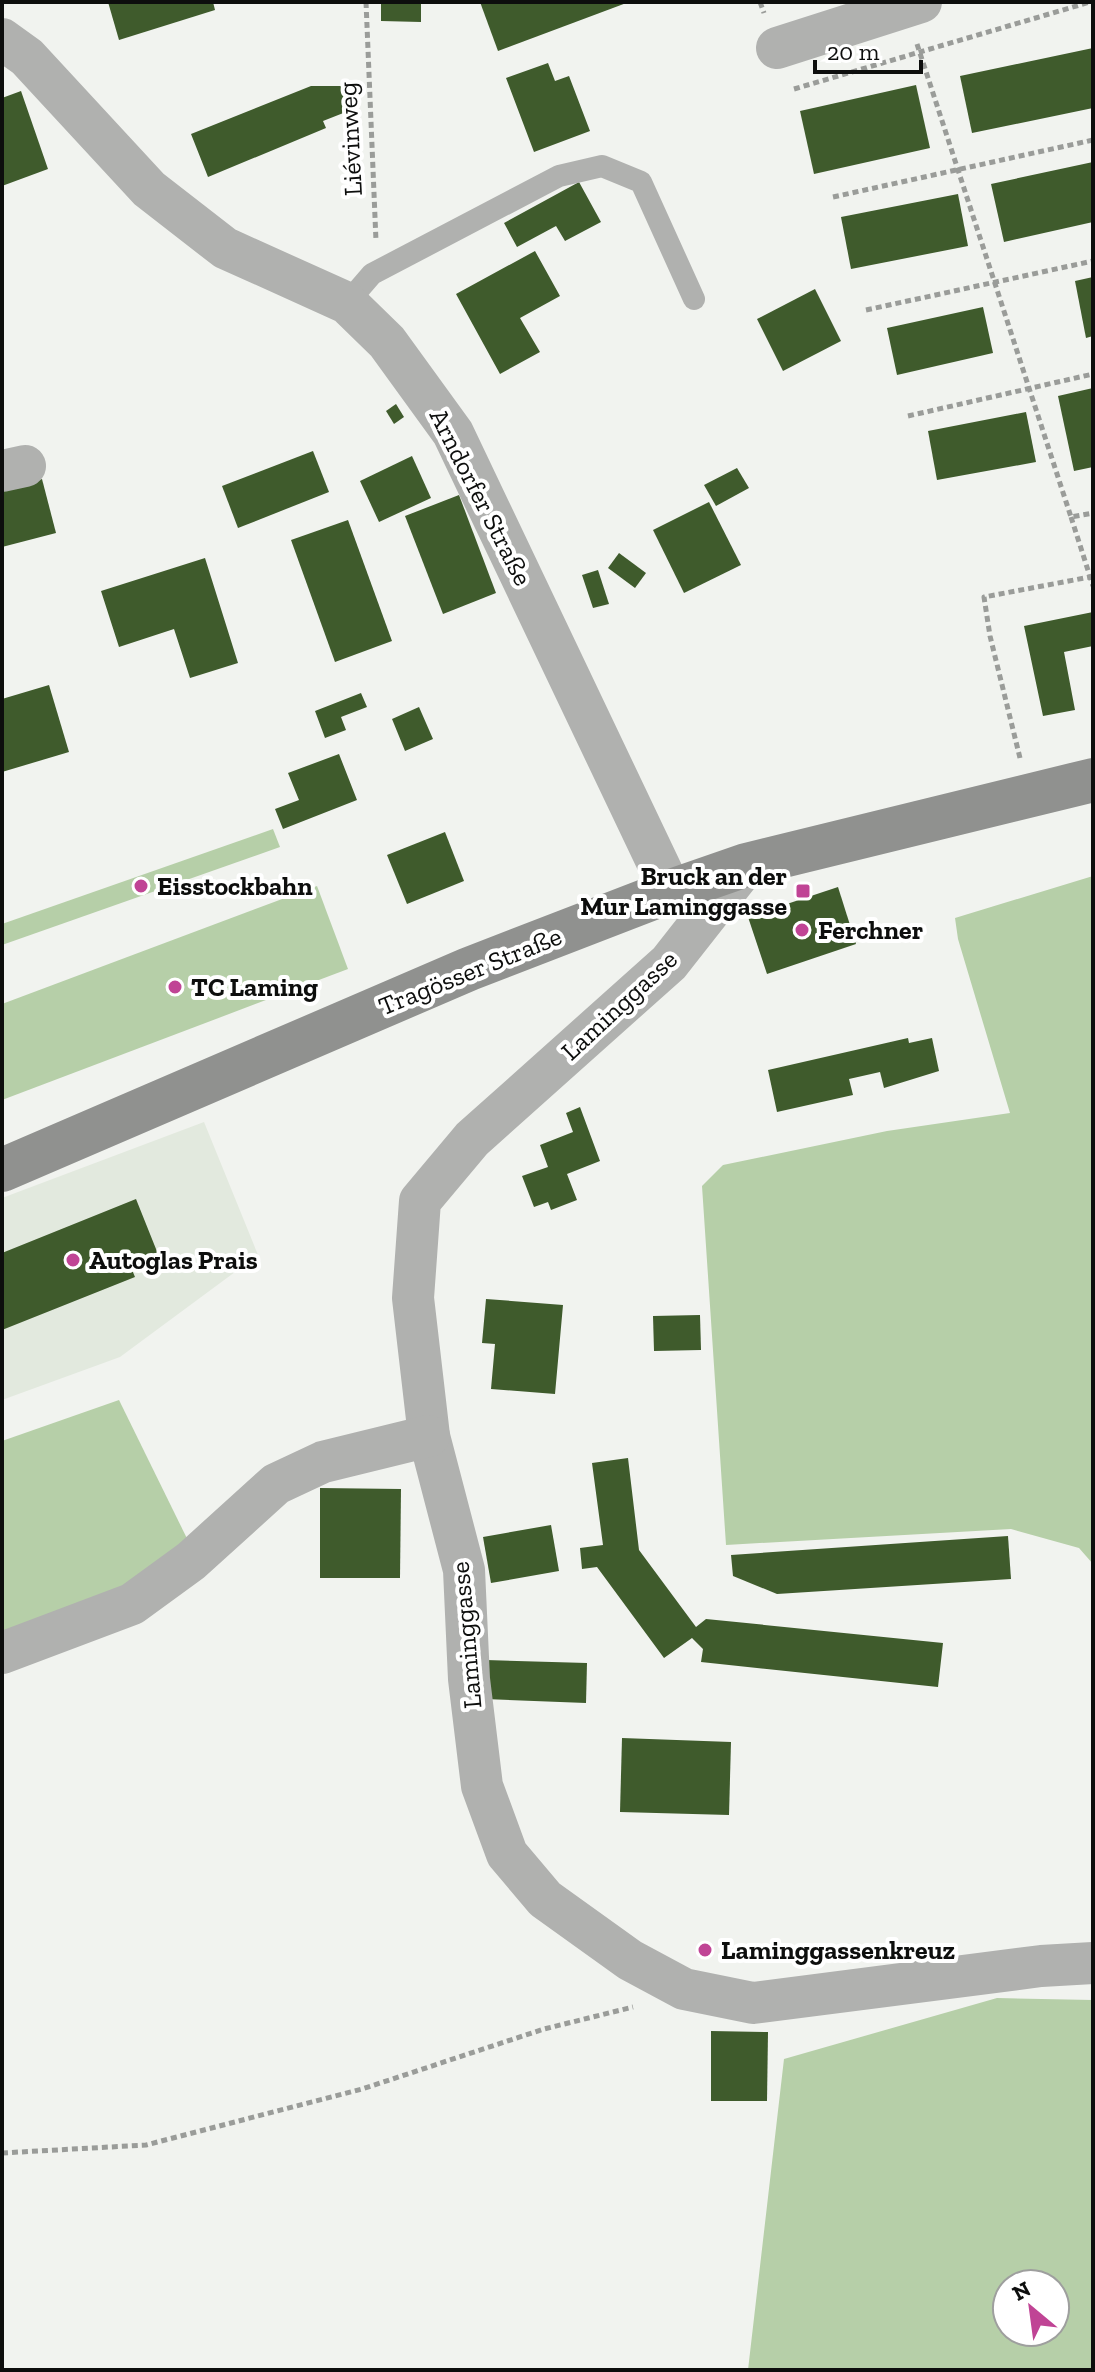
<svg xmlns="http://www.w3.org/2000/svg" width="1095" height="2372" font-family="'Zilla Slab',serif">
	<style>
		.built { fill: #e2e9de }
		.green { fill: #b6cfa8; fill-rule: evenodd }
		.building { fill: #3f5b2c }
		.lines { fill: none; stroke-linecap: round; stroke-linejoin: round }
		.path { stroke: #9a9c99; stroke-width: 5; stroke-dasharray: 6 4; stroke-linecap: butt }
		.lane { stroke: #b0b1af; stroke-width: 22 }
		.street { stroke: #b0b1af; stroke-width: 42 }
		.secondary { stroke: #90918f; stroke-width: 44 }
		.poi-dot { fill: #c04495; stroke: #fff; stroke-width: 3 }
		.labels { text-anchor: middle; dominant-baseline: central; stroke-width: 8; stroke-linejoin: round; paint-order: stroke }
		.street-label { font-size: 26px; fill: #0d0e0d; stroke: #fff }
		.poi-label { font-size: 26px; font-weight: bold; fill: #0d0e0d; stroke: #fff; text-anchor: start }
	</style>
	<rect width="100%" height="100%" fill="#f1f3ef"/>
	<path class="built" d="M204 1122 258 1255 120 1357 2 1400V1198Z"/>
	<g class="green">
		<path d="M273 829 280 847 2 945V924Z"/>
		<path d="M1093 876V1564L1079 1548 1011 1529 726 1545 702 1186 723 1165 887 1131 1010 1113 958 939 955 918Z"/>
		<path d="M317 886 348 969 2 1100V1004Z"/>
		<path d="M119 1400 201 1567 2 1665V1441Z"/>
		<path d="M997 1998 1093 2000V2370H748L784 2059ZM1055 2284V2332H1007V2284Z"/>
	</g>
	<g class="building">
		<path d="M108 2H213L215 10 119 40Z"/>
		<path d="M381 2H421V22L381 21Z"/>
		<path d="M480 2H629L498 51Z"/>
		<path d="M1093 48V108L972 133 960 76Z"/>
		<path d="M548 63 555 81 569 76 590 131 534 152 506 78Z"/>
		<path d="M916 85 930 148 814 174 800 111Z"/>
		<path d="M311 86H341L351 110 323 121 326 128 208 177 191 134Z"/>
		<path d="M21 91 48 169 2 186V98Z"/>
		<path d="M1093 162V222L1004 242 991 184Z"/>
		<path d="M579 182 601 222 565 241 556 226 517 247 504 223Z"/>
		<path d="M958 194 968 246 851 269 841 217Z"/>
		<path d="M535 251 560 296 520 318 540 352 500 374 456 294Z"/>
		<path d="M1093 277V336L1086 338 1075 281Z"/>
		<path d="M815 289 841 341 783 371 757 319Z"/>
		<path d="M983 307 993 353 897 375 887 328Z"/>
		<path d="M1093 388V467L1074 471 1058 396Z"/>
		<path d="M396 404 404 417 394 424 386 411Z"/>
		<path d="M1026 412 1036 462 937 480 928 431Z"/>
		<path d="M313 451 329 492 238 528 222 486Z"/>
		<path d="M412 456 431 498 379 522 360 481Z"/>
		<path d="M737 468 749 488 716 506 704 485Z"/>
		<path d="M42 479 56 533 2 547V490Z"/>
		<path d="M459 495 496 593 443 614 405 516Z"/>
		<path d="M709 502 741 565 684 593 653 530Z"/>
		<path d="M348 520 392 641 335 662 291 540Z"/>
		<path d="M619 553 646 573 635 588 608 568Z"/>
		<path d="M205 558 238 663 190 678 174 629 119 647 101 591Z"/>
		<path d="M598 570 609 604 593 608 582 575Z"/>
		<path d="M1093 612V646L1064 652 1075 710 1043 716 1024 626Z"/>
		<path d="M49 685 69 752 2 772V699Z"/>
		<path d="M361 693 367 707 341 717 346 730 325 738 315 711Z"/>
		<path d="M419 707 433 739 405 751 392 719Z"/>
		<path d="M339 754 357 800 283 829 275 809 299 800 288 773Z"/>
		<path d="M445 832 464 881 407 904 387 855Z"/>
		<path d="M838 887 856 944 767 974 748 917Z"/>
		<path d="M908 1038 909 1043 932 1038 939 1071 884 1088 880 1072 849 1079 853 1095 777 1112 768 1070Z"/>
		<path d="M580 1107 600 1161 567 1174 577 1200 551 1210 548 1202 534 1207 522 1176 548 1167 540 1145 573 1132 566 1113Z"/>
		<path d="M136 1199 158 1254 130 1265 135 1277 2 1330V1253Z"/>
		<path d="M486 1299 563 1305 555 1394 491 1389 495 1344 482 1343Z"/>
		<path d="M700 1315 701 1350 654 1351 653 1316Z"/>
		<path d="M628 1458 639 1550 696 1627 706 1619 943 1643 938 1687 701 1662 703 1649 692 1638 664 1658 597 1567 582 1569 580 1548 603 1545 592 1463Z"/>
		<path d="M320 1488 401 1489 400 1578H320Z"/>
		<path d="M551 1525 559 1571 491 1583 483 1537Z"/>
		<path d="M1008 1536 1011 1579 777 1594 733 1576 731 1555Z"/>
		<path d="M486 1660 587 1663 586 1703 485 1699Z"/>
		<path d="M622 1738 731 1742 729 1815 620 1812Z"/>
		<path d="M711 2031 768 2032 767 2101H711Z"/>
	</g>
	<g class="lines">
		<g class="path">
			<path d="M366 2 376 241"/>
			<path d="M760 2 764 13"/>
			<path d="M917 44 1071 517 1093 513"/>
			<path d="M794 89 1090 2"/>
			<path d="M833 197 1093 140"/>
			<path d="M866 310 1093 261"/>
			<path d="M908 416 1093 374"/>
			<path d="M1071 517 1093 586"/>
			<path d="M1020 758 990 636 984 597 1090 577"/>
			<path d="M2 2153 146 2145 362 2089 544 2029 633 2007"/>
		</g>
		<path class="lane" d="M347 303 372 274 559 176 602 166 641 182 694 299"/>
		<g class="street">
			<path d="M2 39 27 57 149 189 225 248 347 303 387 342 453 433 671 891"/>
			<path d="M777 48 921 2"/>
			<path d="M2 471 25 466"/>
			<path d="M746 865 669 963 472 1139 420 1201 413 1298 429 1436 464 1570 469 1679 482 1786 507 1854 545 1899 630 1960 684 1989 753 2003 1041 1966 1093 1963"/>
			<path d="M2 1653 132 1604 191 1561 276 1484 323 1462 429 1436"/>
		</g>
		<path class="secondary" d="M2 1170 469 969 671 891 746 865 1093 780"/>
	</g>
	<g class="poi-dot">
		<circle cx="141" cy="886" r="8"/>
		<rect x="795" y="883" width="16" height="16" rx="4"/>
		<circle cx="802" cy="930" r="8"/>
		<circle cx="175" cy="987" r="8"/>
		<circle cx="73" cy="1260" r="8"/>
		<circle cx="705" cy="1950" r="8"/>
	</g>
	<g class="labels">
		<g class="street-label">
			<text transform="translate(350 139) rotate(-93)">Liévinweg</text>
			<text transform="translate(481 497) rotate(63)">Arndorfer Straße</text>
			<text transform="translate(470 971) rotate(-22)">Tragösser Straße</text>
			<text transform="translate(619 1005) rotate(-43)">Laminggasse</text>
			<text transform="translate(466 1635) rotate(-95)">Laminggasse</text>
		</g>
		<g class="poi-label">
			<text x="787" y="876" text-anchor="end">Bruck an der<tspan x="787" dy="30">Mur Laminggasse</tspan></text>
			<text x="157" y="886">Eisstockbahn</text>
			<text x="818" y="930">Ferchner</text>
			<text x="191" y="987">TC Laming</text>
			<text x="89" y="1260">Autoglas Prais</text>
			<text x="721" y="1950">Laminggassenkreuz</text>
		</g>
	</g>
	<rect width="1095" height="2372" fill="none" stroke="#0d0e0d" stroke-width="8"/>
	<g transform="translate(1031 2308) rotate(331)"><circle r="38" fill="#ffffff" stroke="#9e9f9e" stroke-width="2"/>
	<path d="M0-6L14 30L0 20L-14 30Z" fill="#c04495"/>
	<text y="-12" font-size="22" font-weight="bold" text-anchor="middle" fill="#0d0e0d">N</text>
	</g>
	<path d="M815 60v12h106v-12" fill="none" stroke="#0d0e0d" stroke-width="4"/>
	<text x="827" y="60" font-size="24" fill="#0d0e0d" stroke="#ffffff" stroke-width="6" paint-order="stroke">20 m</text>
</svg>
